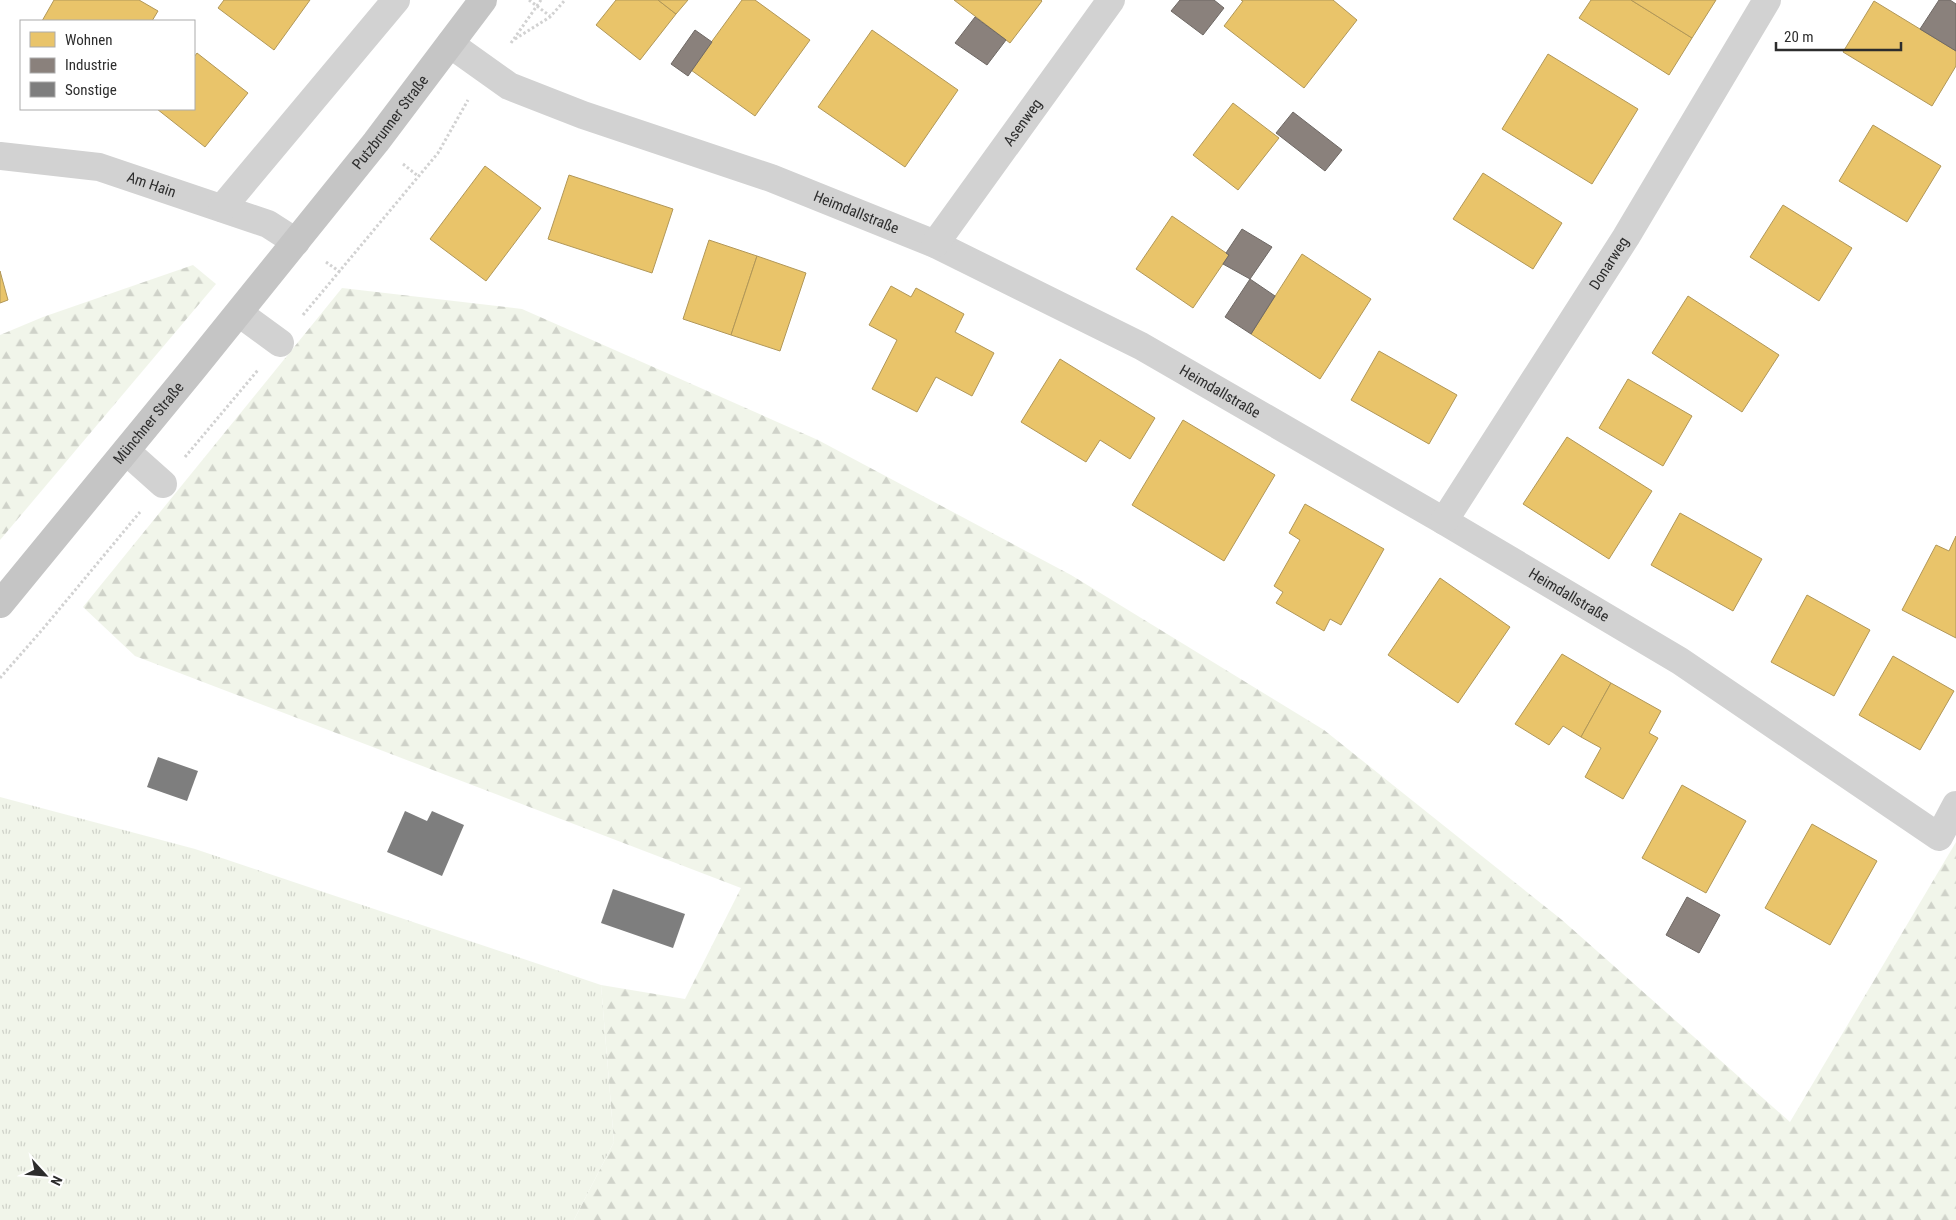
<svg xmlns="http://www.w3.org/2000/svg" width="1956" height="1220" font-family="'Roboto Condensed',sans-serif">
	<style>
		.grass { fill: url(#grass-tufts) }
		.forest { fill: url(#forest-firs) }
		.homes { fill: #e9c46a; stroke: #b19758 }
		.industry { fill: #8a817c; stroke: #6e6864 }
		.building { fill: #7e7e7e }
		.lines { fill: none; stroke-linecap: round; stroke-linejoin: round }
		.path { stroke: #d2d2d2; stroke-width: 3; stroke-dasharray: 2.5 2.5; stroke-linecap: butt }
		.minor { stroke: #d2d2d2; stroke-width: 28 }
		.major { stroke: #c5c5c5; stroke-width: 28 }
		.labels { text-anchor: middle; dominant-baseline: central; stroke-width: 5; stroke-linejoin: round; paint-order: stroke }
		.street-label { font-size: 15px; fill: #2d2d2d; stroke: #fff }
	</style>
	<defs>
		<pattern id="grass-tufts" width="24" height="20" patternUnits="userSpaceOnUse" patternTransform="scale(1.25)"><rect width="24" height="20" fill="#f1f5ea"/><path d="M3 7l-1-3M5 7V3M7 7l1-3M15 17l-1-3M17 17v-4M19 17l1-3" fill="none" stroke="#cfd2c9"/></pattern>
		<pattern id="forest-firs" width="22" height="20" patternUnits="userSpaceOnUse" patternTransform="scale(1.25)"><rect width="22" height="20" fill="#f1f5ea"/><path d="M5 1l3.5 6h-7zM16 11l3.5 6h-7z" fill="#cfd2c9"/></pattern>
	</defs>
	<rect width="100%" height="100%" fill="#fff"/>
	<path class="grass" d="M0 797 195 849 601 985 614 1142 574 1220H0Z"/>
	<g class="forest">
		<path d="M193 265 216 284 0 540V335L43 317Z"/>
		<path d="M342 288 522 309 818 440 1071 575 1324 730 1562 920 1790 1122 1956 842V1220H574L614 1142 601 985 685 999 741 888 135 656 83 607Z"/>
	</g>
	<g class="homes">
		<path d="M54 0H139L158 11 152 21H42Z"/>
		<path d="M224 0H310L274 50 218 8Z"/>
		<path d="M616 0H658L676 14 640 60 596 25Z"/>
		<path d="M658 0H688L676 14Z"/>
		<path d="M742 0H755L810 40 755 116 691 70Z"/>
		<path d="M954 0H1041L1042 1 1010 43Z"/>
		<path d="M1241 0H1333L1357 20 1304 88 1224 26 1243 1Z"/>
		<path d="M1591 0H1631L1692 38 1669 75 1579 18Z"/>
		<path d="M1631 0H1716L1692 38Z"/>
		<path d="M1874 1 1956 51V66L1932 106 1843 52Z"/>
		<path d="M872 30 958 90 905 167 818 107Z"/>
		<path d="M197 53 248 93 205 147 157 109H194V57Z"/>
		<path d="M1548 54 1638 109 1592 184 1502 129Z"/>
		<path d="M1233 103 1279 138 1238 190 1193 155Z"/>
		<path d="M1873 125 1941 166 1907 222 1839 181Z"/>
		<path d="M485 166 541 208 486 281 430 239Z"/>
		<path d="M1483 173 1562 223 1533 269 1453 219Z"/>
		<path d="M569 175 673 209 652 273 548 239Z"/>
		<path d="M1783 205 1852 248 1819 301 1750 257Z"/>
		<path d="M1172 216 1229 255 1193 308 1136 269Z"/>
		<path d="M709 240 757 256 731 335 683 319Z"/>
		<path d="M1302 254 1371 299 1320 379 1251 334Z"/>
		<path d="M757 256 806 273 780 351 731 335Z"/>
		<path d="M0 271 8 300 0 303Z"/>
		<path d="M891 286 911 297 916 288 964 314 955 332 994 353 972 396 936 377 917 412 872 389 897 340 869 325Z"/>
		<path d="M1688 296 1779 355 1742 412 1652 353Z"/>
		<path d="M1379 351 1457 395 1429 444 1351 400Z"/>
		<path d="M1060 359 1155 418 1130 459 1100 440 1086 462 1021 422Z"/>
		<path d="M1628 379 1692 416 1663 466 1599 428Z"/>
		<path d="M1183 420 1275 475 1224 561 1132 505Z"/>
		<path d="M1567 437 1652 491 1609 559 1523 504Z"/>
		<path d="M1305 504 1384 549 1341 625 1330 619 1324 631 1276 603 1283 592 1274 586 1300 540 1289 533Z"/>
		<path d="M1680 513 1762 559 1733 611 1651 565Z"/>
		<path d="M1956 536V638L1902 610 1936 545 1949 551Z"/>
		<path d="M1440 578 1510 627 1458 703 1388 655Z"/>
		<path d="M1807 595 1870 630 1834 696 1771 662Z"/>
		<path d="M1562 654 1611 683 1581 737 1563 726 1549 745 1515 724Z"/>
		<path d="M1893 656 1954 691 1920 750 1859 715Z"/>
		<path d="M1611 683 1661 711 1649 733 1658 738 1623 799 1585 777 1601 748 1581 737Z"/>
		<path d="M1682 785 1746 821 1706 893 1642 858Z"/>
		<path d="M1812 824 1877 861 1830 945 1765 908Z"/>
	</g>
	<g class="industry">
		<path d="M1180 0H1214L1224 8 1203 35 1171 11Z"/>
		<path d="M1939 0H1950L1956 4V51L1920 29Z"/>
		<path d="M975 17 1006 40 987 65 955 43Z"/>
		<path d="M695 30 712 42 688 76 671 64Z"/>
		<path d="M1293 112 1342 150 1325 171 1276 133Z"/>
		<path d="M1242 229 1272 247 1250 279 1223 264 1229 255 1226 253Z"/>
		<path d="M1250 279 1275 296 1251 334 1225 317Z"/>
		<path d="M1687 897 1720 915 1699 953 1666 935Z"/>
	</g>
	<g class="building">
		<path d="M158 757 198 771 187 801 147 787Z"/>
		<path d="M405 811 427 821 432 811 464 825 442 876 387 852Z"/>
		<path d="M613 889 685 914 673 948 601 923Z"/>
	</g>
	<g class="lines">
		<g class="path">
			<path d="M529 0 550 16"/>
			<path d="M515 39 550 17 565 0"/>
			<path d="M511 43 541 0"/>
			<path d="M403 164 418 176"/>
			<path d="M326 262 340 272"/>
			<path d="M303 315 438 153 468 100"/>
			<path d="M185 457 258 370"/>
			<path d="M0 678 42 630 140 512"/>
		</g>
		<g class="minor">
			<path id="s1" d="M450 44 509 86 583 115 771 178 935 244 1141 346 1444 521 1680 661 1939 837 1956 805"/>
			<path id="s2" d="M0 156 99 167 268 224 296 242"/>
			<path d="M222 208 396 0"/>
			<path id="s3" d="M935 244 1111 0"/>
			<path d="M239 313 280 343"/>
			<path d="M126 451 163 484"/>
			<path id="s4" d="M1444 521 1626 237 1767 0"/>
		</g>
		<path class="major" id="s5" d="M0 604 193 369 376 142 483 0"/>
	</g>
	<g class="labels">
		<g class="street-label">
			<text stroke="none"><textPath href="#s5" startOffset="620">Putzbrunner Straße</textPath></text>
			<text stroke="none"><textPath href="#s3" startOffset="150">Asenweg</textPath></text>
			<text stroke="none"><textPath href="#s2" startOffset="155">Am Hain</textPath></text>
			<text stroke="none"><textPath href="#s1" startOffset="442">Heimdallstraße</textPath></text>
			<text stroke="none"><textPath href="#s4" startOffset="306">Donarweg</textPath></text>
			<text stroke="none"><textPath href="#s1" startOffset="848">Heimdallstraße</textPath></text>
			<text stroke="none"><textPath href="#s5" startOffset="234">Münchner Straße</textPath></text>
			<text stroke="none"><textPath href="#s1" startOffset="1252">Heimdallstraße</textPath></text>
		</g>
	</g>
	<rect x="20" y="20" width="175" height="90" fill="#ffffff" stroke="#ababab"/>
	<rect x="30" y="32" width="25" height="15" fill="#e9c46a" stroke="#ababab"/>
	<text x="65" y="45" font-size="15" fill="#2d2d2d">Wohnen</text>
	<rect x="30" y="58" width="25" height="15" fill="#8a817c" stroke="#ababab"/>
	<text x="65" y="70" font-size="15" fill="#2d2d2d">Industrie</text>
	<rect x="30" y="82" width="25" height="15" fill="#7e7e7e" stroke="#ababab"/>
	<text x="65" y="95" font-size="15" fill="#2d2d2d">Sonstige</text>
	<g transform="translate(45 1175) rotate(116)" stroke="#ffffff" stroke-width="4" paint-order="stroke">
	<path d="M0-4L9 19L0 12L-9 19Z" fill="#2d2d2d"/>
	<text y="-8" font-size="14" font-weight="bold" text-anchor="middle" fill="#2d2d2d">N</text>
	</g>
	<path d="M1776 42v8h125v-8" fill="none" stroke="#2d2d2d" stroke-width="2.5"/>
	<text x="1784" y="42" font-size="15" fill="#2d2d2d" stroke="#ffffff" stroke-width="4" paint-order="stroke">20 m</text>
</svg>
